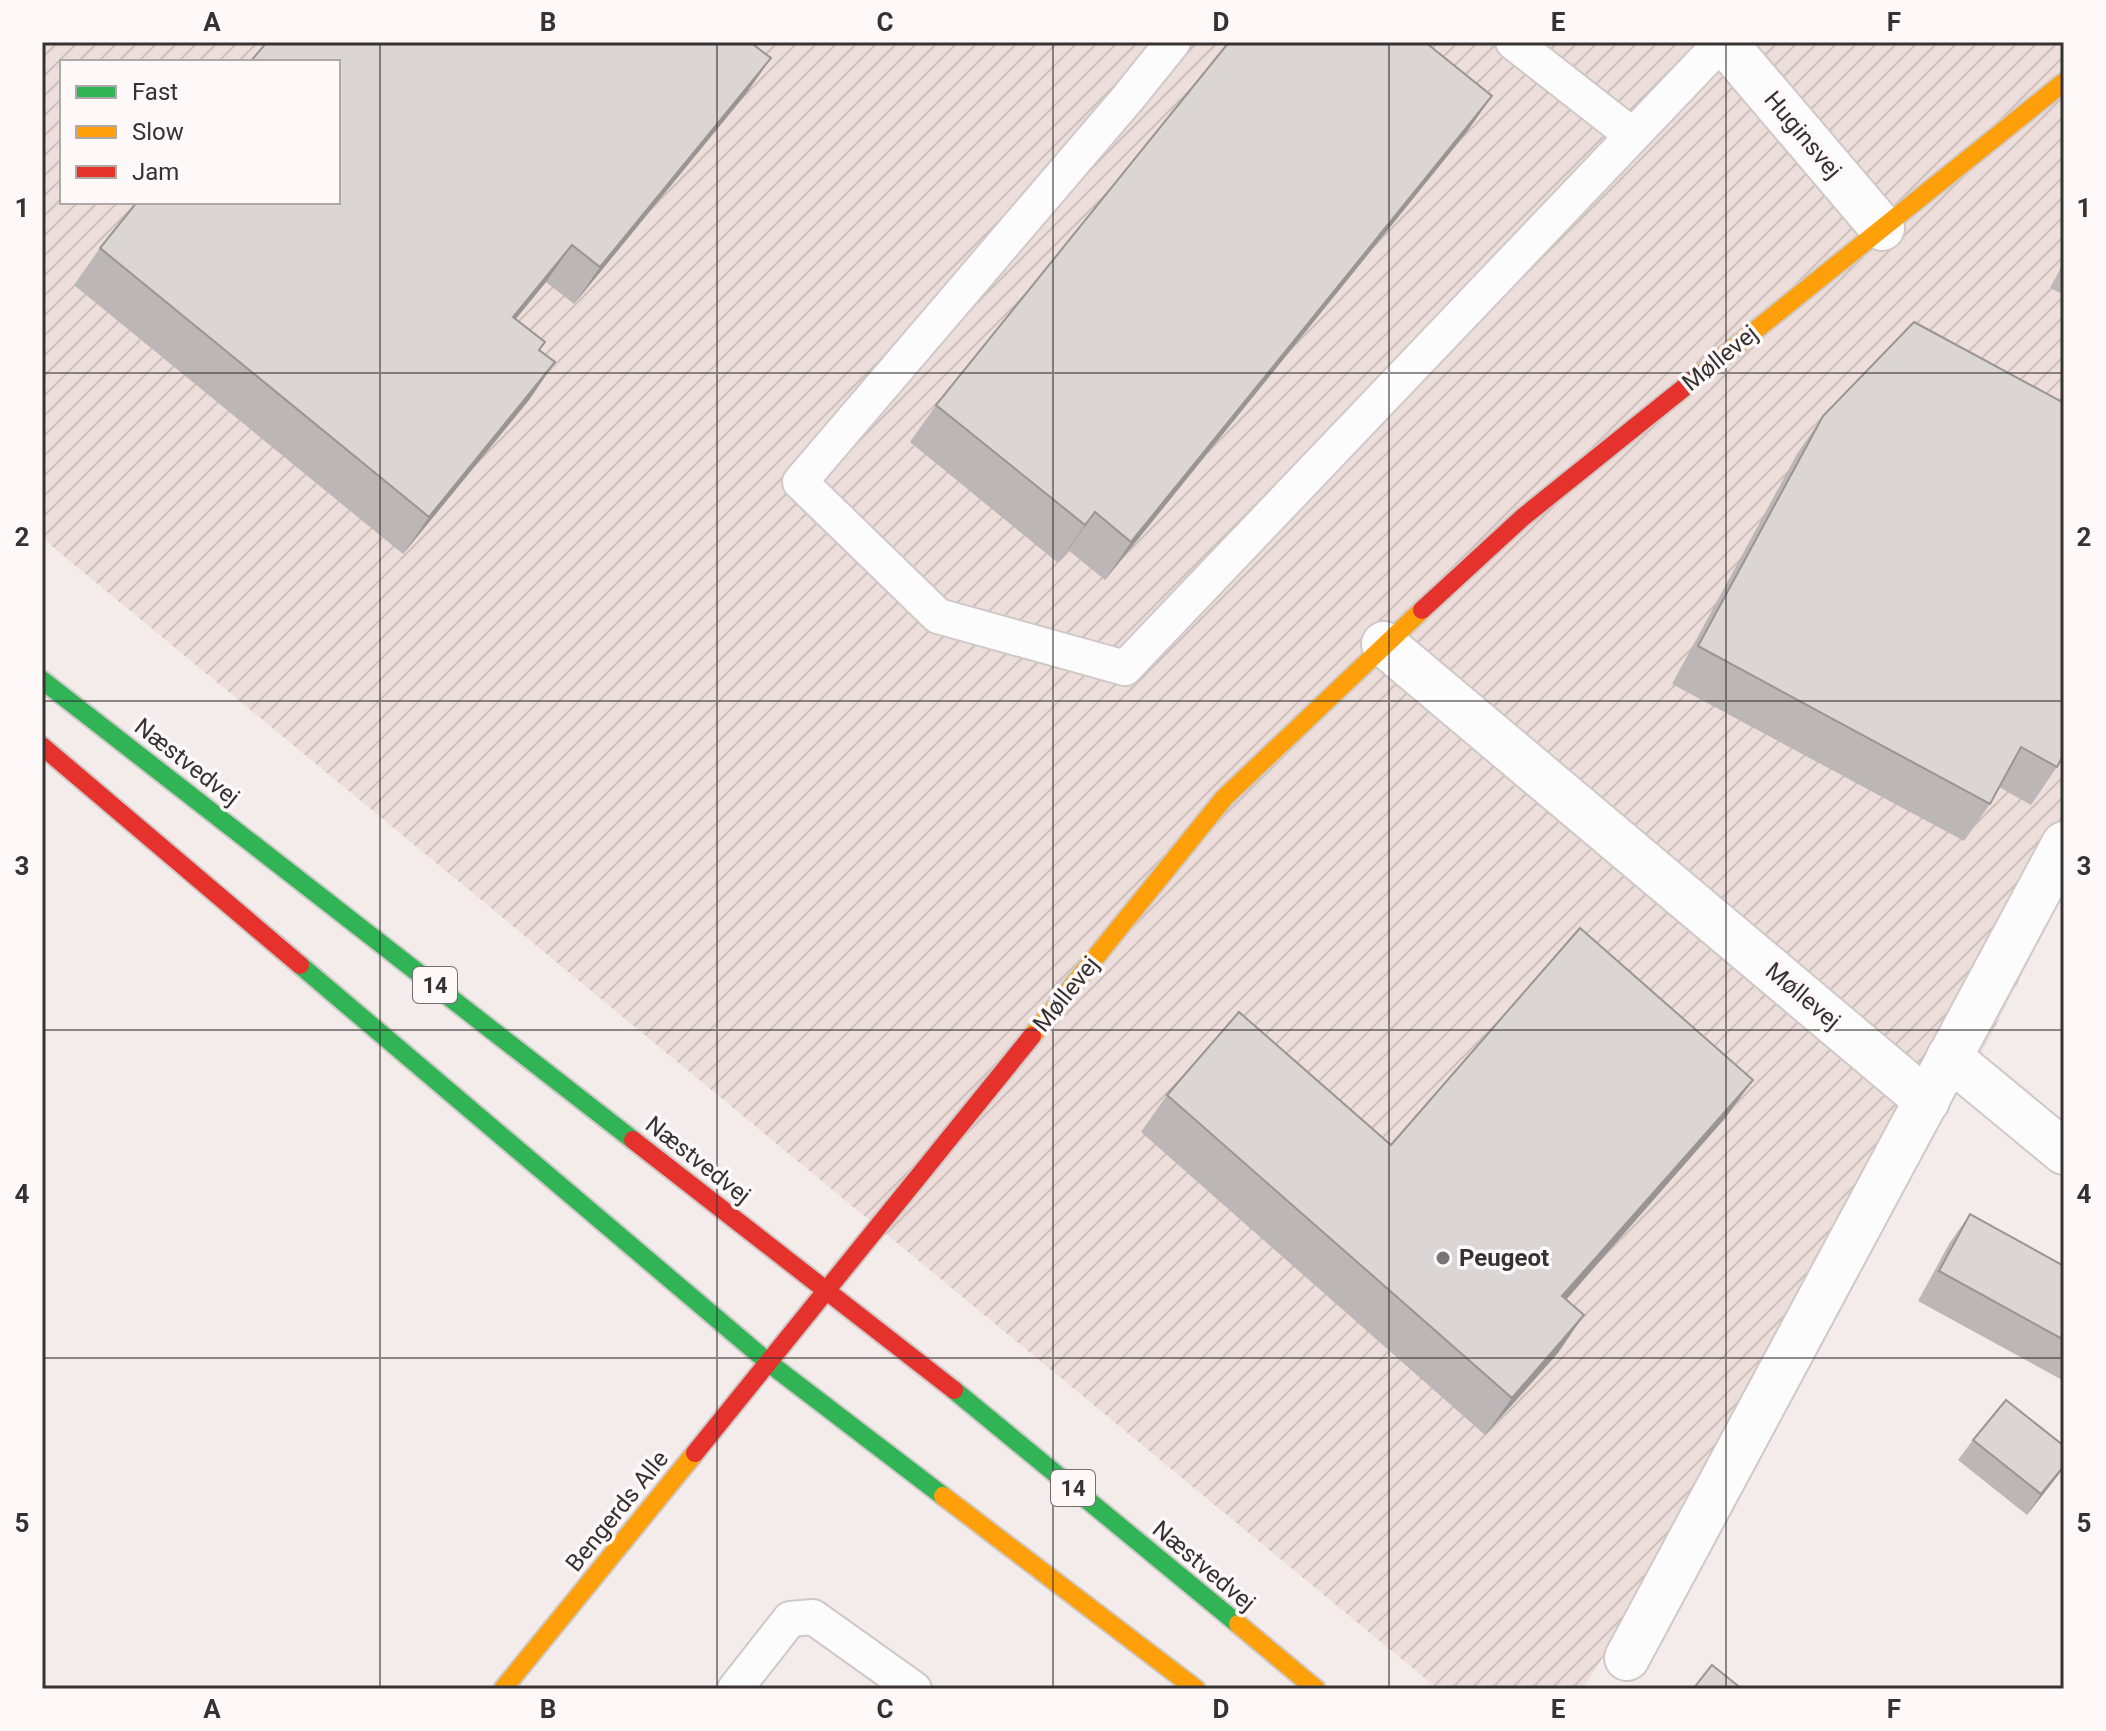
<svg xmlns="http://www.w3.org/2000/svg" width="2106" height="1731" font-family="Roboto,sans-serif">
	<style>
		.industrial { fill: url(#industrial-furrows); fill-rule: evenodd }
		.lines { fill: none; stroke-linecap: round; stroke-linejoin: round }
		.lane-casing { stroke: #cec9c7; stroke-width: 38 }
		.street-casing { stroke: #cec9c7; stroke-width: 48 }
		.fast-casing { stroke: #cec9c7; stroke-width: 22 }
		.slow-casing { stroke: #cec9c7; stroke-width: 22 }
		.jam-casing { stroke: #cec9c7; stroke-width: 22 }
		.lane { stroke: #fdfcfc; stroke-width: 34 }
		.street { stroke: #fdfcfc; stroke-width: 44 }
		.fast { stroke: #30b455; stroke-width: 18 }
		.slow { stroke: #ff9f0a; stroke-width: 18 }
		.jam { stroke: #e5322d; stroke-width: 18 }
		.wall { fill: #bcb7b6 }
		.shaded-wall { fill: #999594 }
		.building { fill: #dbd5d4; stroke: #999594; stroke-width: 2 }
		.grid { fill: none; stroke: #373231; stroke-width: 2; stroke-opacity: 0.55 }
		.poi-dot { fill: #797372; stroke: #fef9f8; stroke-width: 3 }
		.labels { text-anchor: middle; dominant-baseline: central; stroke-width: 7; stroke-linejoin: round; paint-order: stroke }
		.shield { fill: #fef9f8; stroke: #736e6d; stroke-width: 2 }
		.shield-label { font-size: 22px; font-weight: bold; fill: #373231 }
		.street-label { font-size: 24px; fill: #373231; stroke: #fef9f8 }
		.poi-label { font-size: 24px; font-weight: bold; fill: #373231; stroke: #fef9f8; text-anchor: start }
		.neatline { fill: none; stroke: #373231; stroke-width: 3 }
		.grid-label { font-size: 26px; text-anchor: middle; font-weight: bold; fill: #373231 }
	</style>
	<defs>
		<pattern id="industrial-furrows" width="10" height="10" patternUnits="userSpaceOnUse" patternTransform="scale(2)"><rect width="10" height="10" fill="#eddedb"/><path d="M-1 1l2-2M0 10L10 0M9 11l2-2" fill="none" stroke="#ccbfbc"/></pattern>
	</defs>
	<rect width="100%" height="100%" fill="#f4ecea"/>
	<path class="industrial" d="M42 42H2064V892L1985 1047 1583 1689H1438L42 538ZM62 62H338V202H62Z"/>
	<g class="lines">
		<defs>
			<g id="lane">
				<path d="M1173 42 1128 98 800 482 938 616 1125 668 1722 42"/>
				<path d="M1513 42 1632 135"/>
				<path d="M735 1689 790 1619 813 1617 914 1689"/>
			</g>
			<g id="street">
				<path d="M1724 42 1882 228"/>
				<path d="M1384 644 1927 1101"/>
				<path d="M1949 1057 2064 1152"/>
				<path d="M1627 1658 2064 844"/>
			</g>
			<g id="fast">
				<path d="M42 680 633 1140"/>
				<path d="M300 965 769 1363 943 1496"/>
				<path d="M954 1390 1238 1624"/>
			</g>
			<g id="slow">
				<path d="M1701 374 2064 82"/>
				<path d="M1032 1036 1224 798 1422 610"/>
				<path d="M943 1496 1196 1689"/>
				<path d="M1238 1624 1316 1689"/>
				<path d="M503 1689 695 1453"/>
			</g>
			<g id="jam">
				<path d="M1422 610 1522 518 1701 374"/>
				<path d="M42 746 300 965"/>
				<path d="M633 1140 954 1390"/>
				<path d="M695 1453 1032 1036"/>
			</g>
		</defs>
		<use href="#lane" class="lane-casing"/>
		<use href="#street" class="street-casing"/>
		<use href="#fast" class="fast-casing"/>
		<use href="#slow" class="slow-casing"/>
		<use href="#jam" class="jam-casing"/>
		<use href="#lane" class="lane"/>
		<use href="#street" class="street"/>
		<use href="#fast" class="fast"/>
		<use href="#slow" class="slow"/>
		<use href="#jam" class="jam"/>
	</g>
	<g class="wall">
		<path d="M771 58 745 95 574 304 546 282 516 319 539 350 555 362 529 400 403 554 74 285 100 248Z"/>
		<path d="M1492 96 1466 133 1105 580 1068 550 1058 563 910 442 936 405Z"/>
		<path d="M2064 262V295L2050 288Z"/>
		<path d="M1823 416 2057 767 2031 805 1999 787 1990 804 1964 841 1672 684 1797 454Z"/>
		<path d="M1753 1080 1726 1117 1566 1300 1558 1353 1485 1435 1141 1132 1167 1095 1391 1145Z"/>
		<path d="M1970 1214 2064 1266V1381L1918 1301 1949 1244Z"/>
		<path d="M1973 1440 2059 1474 2027 1515 1958 1460Z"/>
	</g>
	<g class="shaded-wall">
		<path d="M771 58 745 95 574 304 600 267Z"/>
		<path d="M1492 96 1466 133 1105 580 1131 542Z"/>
		<path d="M572 245 546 282 487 354 513 317Z"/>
		<path d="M555 362 529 400 403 554 429 517Z"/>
		<path d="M1095 512 1068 550 1058 563 1085 525Z"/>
		<path d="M1753 1080 1726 1117 1536 1334 1562 1296Z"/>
		<path d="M1584 1315 1558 1353 1485 1435 1512 1398Z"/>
		<path d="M2064 1466 2059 1474 2027 1515 2041 1494Z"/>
	</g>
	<g class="building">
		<path d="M267 42H750L771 58 600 267 572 245 513 317 545 342 539 350 555 362 429 517 100 248 137 202H338V62H250Z"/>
		<path d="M1229 42H1425L1492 96 1131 542 1095 512 1085 525 936 405Z"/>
		<path d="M1914 322 2064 403V754L2057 767 2021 747 1990 804 1698 646 1823 416Z"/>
		<path d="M1580 928 1753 1080 1562 1296 1584 1315 1512 1398 1167 1095 1239 1012 1391 1145Z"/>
		<path d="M1970 1214 2064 1266V1340L1939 1271Z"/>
		<path d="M2006 1400 2064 1446V1466L2041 1494 1973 1440Z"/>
		<path d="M1712 1665 1742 1689H1693Z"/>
	</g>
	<path class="grid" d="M380 42V1689M717 42V1689M1053 42V1689M1389 42V1689M1726 42V1689M42 373H2064M42 701H2064M42 1030H2064M42 1358H2064"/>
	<circle class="poi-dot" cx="1443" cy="1258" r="8"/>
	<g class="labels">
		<g class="shield">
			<rect x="413" y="967" width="44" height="36" rx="6"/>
			<rect x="1051" y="1470" width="44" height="36" rx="6"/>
		</g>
		<g class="shield-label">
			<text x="435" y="985">14</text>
			<text x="1073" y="1488">14</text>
		</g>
		<g class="street-label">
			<text transform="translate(1803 135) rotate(50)">Huginsvej</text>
			<text transform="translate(1720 358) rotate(-39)">Møllevej</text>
			<text transform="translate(187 762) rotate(38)">Næstvedvej</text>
			<text transform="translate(1066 994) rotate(-51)">Møllevej</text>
			<text transform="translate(1803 996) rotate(40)">Møllevej</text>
			<text transform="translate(698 1160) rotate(38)">Næstvedvej</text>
			<text transform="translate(617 1511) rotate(-51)">Bengerds Alle</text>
			<text transform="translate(1204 1566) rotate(40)">Næstvedvej</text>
		</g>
		<g class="poi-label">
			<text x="1459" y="1258">Peugeot</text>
		</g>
	</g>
	<rect width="2106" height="1731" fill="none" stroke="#fef9f8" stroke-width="88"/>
	<rect x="60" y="60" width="280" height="144" fill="#fef9f8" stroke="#aea9a8" stroke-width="2"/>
	<rect x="76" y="86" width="40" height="12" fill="#30b455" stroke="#aea9a8" stroke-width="2"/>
	<text x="132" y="100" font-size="24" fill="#373231">Fast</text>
	<rect x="76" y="126" width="40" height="12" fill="#ff9f0a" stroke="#aea9a8" stroke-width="2"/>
	<text x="132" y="140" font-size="24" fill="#373231">Slow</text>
	<rect x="76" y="166" width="40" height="12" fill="#e5322d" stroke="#aea9a8" stroke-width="2"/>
	<text x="132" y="180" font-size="24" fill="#373231">Jam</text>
	<rect x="44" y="44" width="2018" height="1643" class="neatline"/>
	<g class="grid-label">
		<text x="212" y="31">A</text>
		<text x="548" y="31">B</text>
		<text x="885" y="31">C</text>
		<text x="1221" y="31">D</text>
		<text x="1558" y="31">E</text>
		<text x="1894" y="31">F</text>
		<text x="22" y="217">1</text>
		<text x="2084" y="217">1</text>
		<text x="22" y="546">2</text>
		<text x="2084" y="546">2</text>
		<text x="22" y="875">3</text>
		<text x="2084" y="875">3</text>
		<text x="22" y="1203">4</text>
		<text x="2084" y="1203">4</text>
		<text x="22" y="1532">5</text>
		<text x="2084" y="1532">5</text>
		<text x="212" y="1718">A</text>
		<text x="548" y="1718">B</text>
		<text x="885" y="1718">C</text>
		<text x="1221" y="1718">D</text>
		<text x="1558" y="1718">E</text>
		<text x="1894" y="1718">F</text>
	</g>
</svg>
